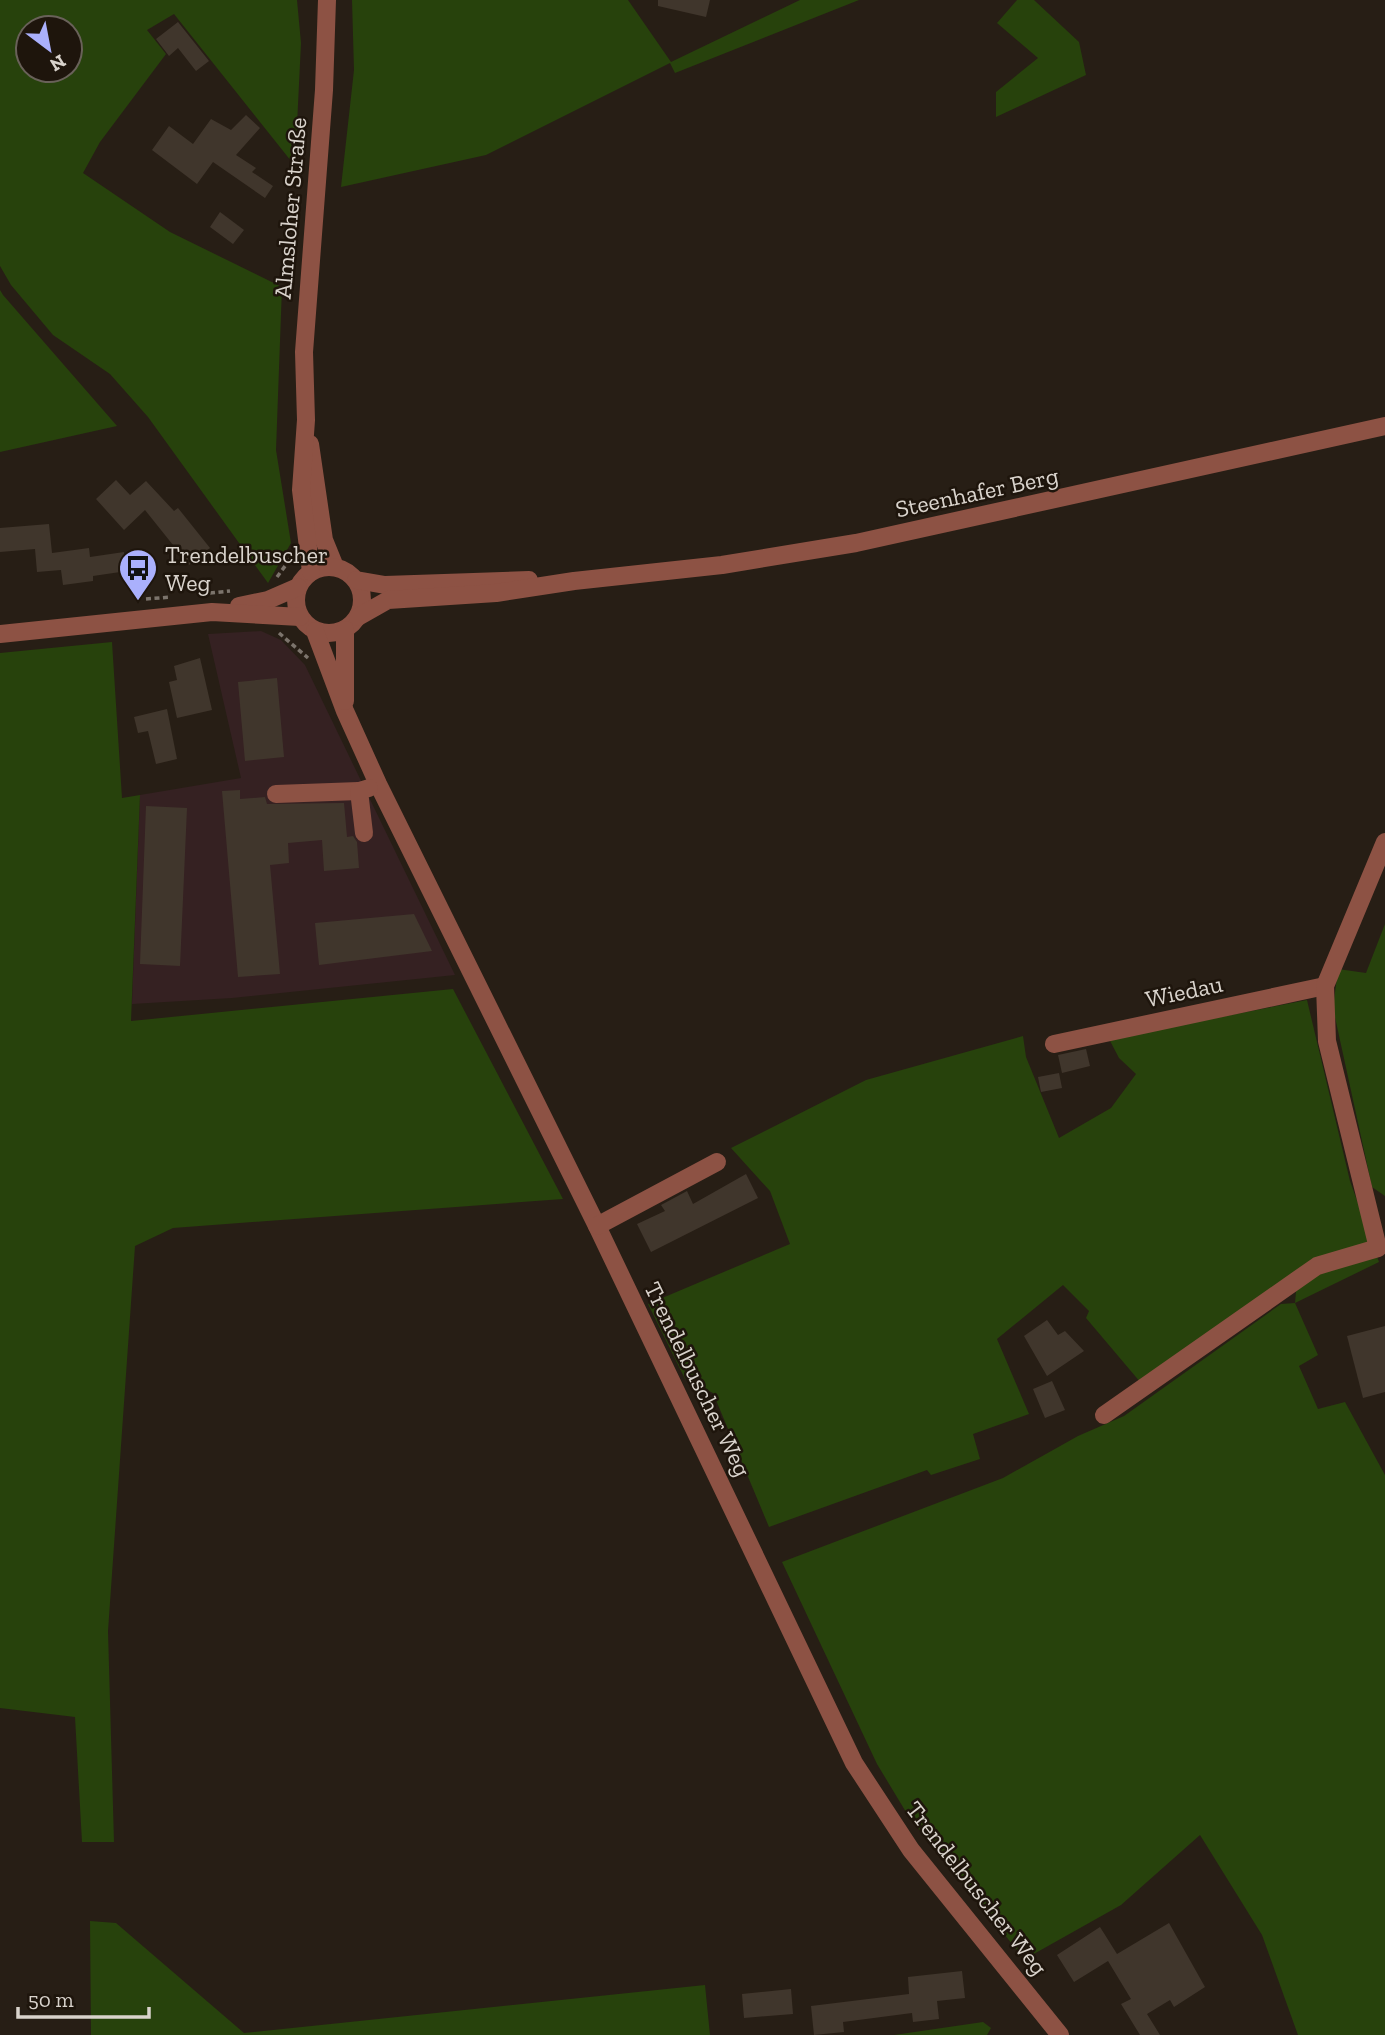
<svg xmlns="http://www.w3.org/2000/svg" width="1385" height="2035" font-family="'Zilla Slab',serif">
	<style>
		.industrial { fill: #352122 }
		.green { fill: #27420c; fill-rule: evenodd }
		.building { fill: #40362c }
		.lines { fill: none; stroke-linecap: round; stroke-linejoin: round }
		.path { stroke: #7c746c; stroke-width: 3.5; stroke-dasharray: 5 3.5; stroke-linecap: butt }
		.minor { stroke: #8d5244; stroke-width: 18 }
		.labels { text-anchor: middle; dominant-baseline: central; stroke-width: 5; stroke-linejoin: round; paint-order: stroke }
		.street-label { font-size: 24px; fill: #d9d3cc; stroke: #1e150c }
		.poi-label { font-size: 24px; fill: #d9d3cc; stroke: #1e150c; text-anchor: start }
	</style>
	<rect width="100%" height="100%" fill="#271e15"/>
	<path class="industrial" d="M261 631 281 640 305 665 455 975 232 998 132 1004 140 795 241 778 208 634Z"/>
	<g class="green">
		<path d="M0 0H297L301 43 295 166 174 14 147 30 166 54 100 142 83 173 170 232 282 287 276 450 291 543 268 583 148 417 110 374 53 335 11 285 0 266ZM28 28H70V70H28Z"/>
		<path d="M352 0H628L671 62 800 0H859L675 73 670 63 486 155 341 187 354 70Z"/>
		<path d="M1017 0H1034L1079 42 1086 75 996 117V92L1038 58 997 23Z"/>
		<path d="M0 290 3 295 117 426 0 452Z"/>
		<path d="M112 642 122 798 140 795 131 1021 453 989 563 1199 173 1228 135 1246 108 1631 114 1842H82L75 1717 0 1708V653Z"/>
		<path d="M1385 924V1196L1372 1187 1333 1008 1338 969 1366 973Z"/>
		<path d="M1307 1000 1350 1181 1379 1262 1295 1303 1318 1355 1299 1366 1318 1409 1345 1402 1385 1475V2035H1298L1262 1935 1200 1835 1121 1905 1032 1955 1017 1950 909 1817 877 1764 782 1562 1003 1478 1078 1436 1124 1416 1281 1304 1295 1303 1298 1270 1141 1383 1086 1318 1089 1311 1063 1285 997 1339 1029 1414 973 1434 980 1459 931 1475 927 1470 769 1527 713 1393 685 1379 648 1304 790 1244 770 1191 731 1148 866 1080 1023 1036 1026 1057 1059 1138 1111 1108 1136 1074 1119 1058 1109 1039Z"/>
		<path d="M90 1921 116 1923 244 2033 705 1985 710 2035H91Z"/>
		<path d="M983 2022 991 2028 987 2035H894Z"/>
	</g>
	<g class="building">
		<path d="M658 0H710L706 17 658 6Z"/>
		<path d="M178 22 209 61 196 71 178 48 169 56 156 39Z"/>
		<path d="M246 115 260 128 236 155 256 168 252 172 273 186 265 198 213 162 197 184 152 150 169 126 193 144 211 119 231 130Z"/>
		<path d="M220 212 244 230 233 244 210 227Z"/>
		<path d="M116 480 130 495 146 481 174 511 178 508 210 548 189 565 145 510 124 530 96 499Z"/>
		<path d="M49 524 52 553 89 548 90 557 124 552 127 571 93 576V581L63 585 61 570 37 572 35 549 0 552V528Z"/>
		<path d="M200 658 212 710 177 718 169 682 177 680 174 666Z"/>
		<path d="M277 678 284 757 245 761 238 682Z"/>
		<path d="M167 709 177 759 156 764 148 731 138 733 134 717Z"/>
		<path d="M240 790V799L265 797 267 804 344 803 347 837 353 836 357 842 359 868 324 871 322 840 288 843 289 863 270 865 280 974 238 977 222 791Z"/>
		<path d="M146 806 187 808 180 966 140 964Z"/>
		<path d="M414 914 432 951 319 965 315 923Z"/>
		<path d="M1086 1049 1090 1066 1062 1073 1058 1055Z"/>
		<path d="M1059 1073 1062 1088 1041 1092 1038 1077Z"/>
		<path d="M746 1174 758 1198 651 1252 637 1224 665 1211 661 1205 687 1191 693 1204Z"/>
		<path d="M1047 1320 1058 1335 1065 1331 1084 1351 1047 1376 1024 1336Z"/>
		<path d="M1385 1326V1392L1363 1398 1347 1336Z"/>
		<path d="M1052 1381 1065 1410 1045 1418 1033 1389Z"/>
		<path d="M1169 1923 1205 1987 1174 2007 1170 2000 1147 2014 1160 2035H1140L1121 2004 1131 1999 1108 1961 1074 1982 1057 1955 1100 1927 1117 1954Z"/>
		<path d="M962 1971 965 1998 937 2001 939 2019 913 2022 912 2013 843 2022 844 2032 814 2035 811 2006 909 1994 908 1977Z"/>
		<path d="M791 1989 793 2014 744 2018 742 1994Z"/>
	</g>
	<g class="lines">
		<g class="path">
			<path d="M277 577 291 558"/>
			<path d="M210 593 230 591"/>
			<path d="M146 599 171 597"/>
			<path d="M279 633 308 658"/>
		</g>
		<g class="minor">
			<path d="M310 444 324 540 335 567"/>
			<circle cx="329" cy="600" r="33"/>
			<path d="M311 572 301 490 306 420 304 352 324 90 327 0"/>
			<path d="M356 580 385 585 529 580"/>
			<path d="M239 606 268 600 298 587"/>
			<path d="M358 617 388 600 496 593 574 581 722 565 856 543 1385 426"/>
			<path d="M315 631 345 711 378 784 597 1226 854 1763 911 1850 1060 2035"/>
			<path d="M0 634 212 612 300 617"/>
			<path d="M345 701V630"/>
			<path d="M276 794 359 791"/>
			<path d="M364 833 359 791 369 788"/>
			<path d="M1054 1044 1325 986"/>
			<path d="M597 1226 717 1162"/>
			<path d="M1104 1415 1317 1266 1378 1248 1327 1041 1325 986 1385 842"/>
		</g>
	</g>
	<defs>
		<symbol id="bus-pin" viewBox="-11 -11 22 30"><path d="M0 17L-7.5 6A9.5 9.5 0 1 1 7.5 6Z" fill="#aab0fc" stroke="#1e150c"/><path d="M-5-6H5V4H4V6H2V4H-2V6H-4V4H-5ZM-3.5-4V0h7V-4ZM-3.5 1.2v1.5H-2V1.2ZM2 1.2v1.5H3.5V1.2Z" fill="#111"/></symbol>
	</defs>
	<g fill-rule="evenodd">
		<use href="#bus-pin" x="116" y="546" width="44" height="60"/>
	</g>
	<g class="labels">
		<g class="street-label">
			<text transform="translate(290 208) rotate(-85)">Almsloher Straße</text>
			<text transform="translate(977 492) rotate(-12)">Steenhafer Berg</text>
			<text transform="translate(1184 991) rotate(-12)">Wiedau</text>
			<text transform="translate(698 1379) rotate(64)">Trendelbuscher Weg</text>
			<text transform="translate(977 1888) rotate(52)">Trendelbuscher Weg</text>
		</g>
		<g class="poi-label">
			<text x="165" y="554">Trendelbuscher<tspan x="165" dy="28">Weg</tspan></text>
		</g>
	</g>
	<g transform="translate(49 49) rotate(148)"><circle r="33" fill="#1e150c" stroke="#696159" stroke-width="2"/>
	<path d="M0-5L12 26L0 18L-12 26Z" fill="#aab0fc"/>
	<text y="-10" font-size="19" font-weight="bold" text-anchor="middle" fill="#d9d3cc">N</text>
	</g>
	<path d="M18 2007v10h131v-10" fill="none" stroke="#d9d3cc" stroke-width="3.5"/>
	<text x="28" y="2007" font-size="21" fill="#d9d3cc" stroke="#1e150c" stroke-width="5" paint-order="stroke">50 m</text>
</svg>
